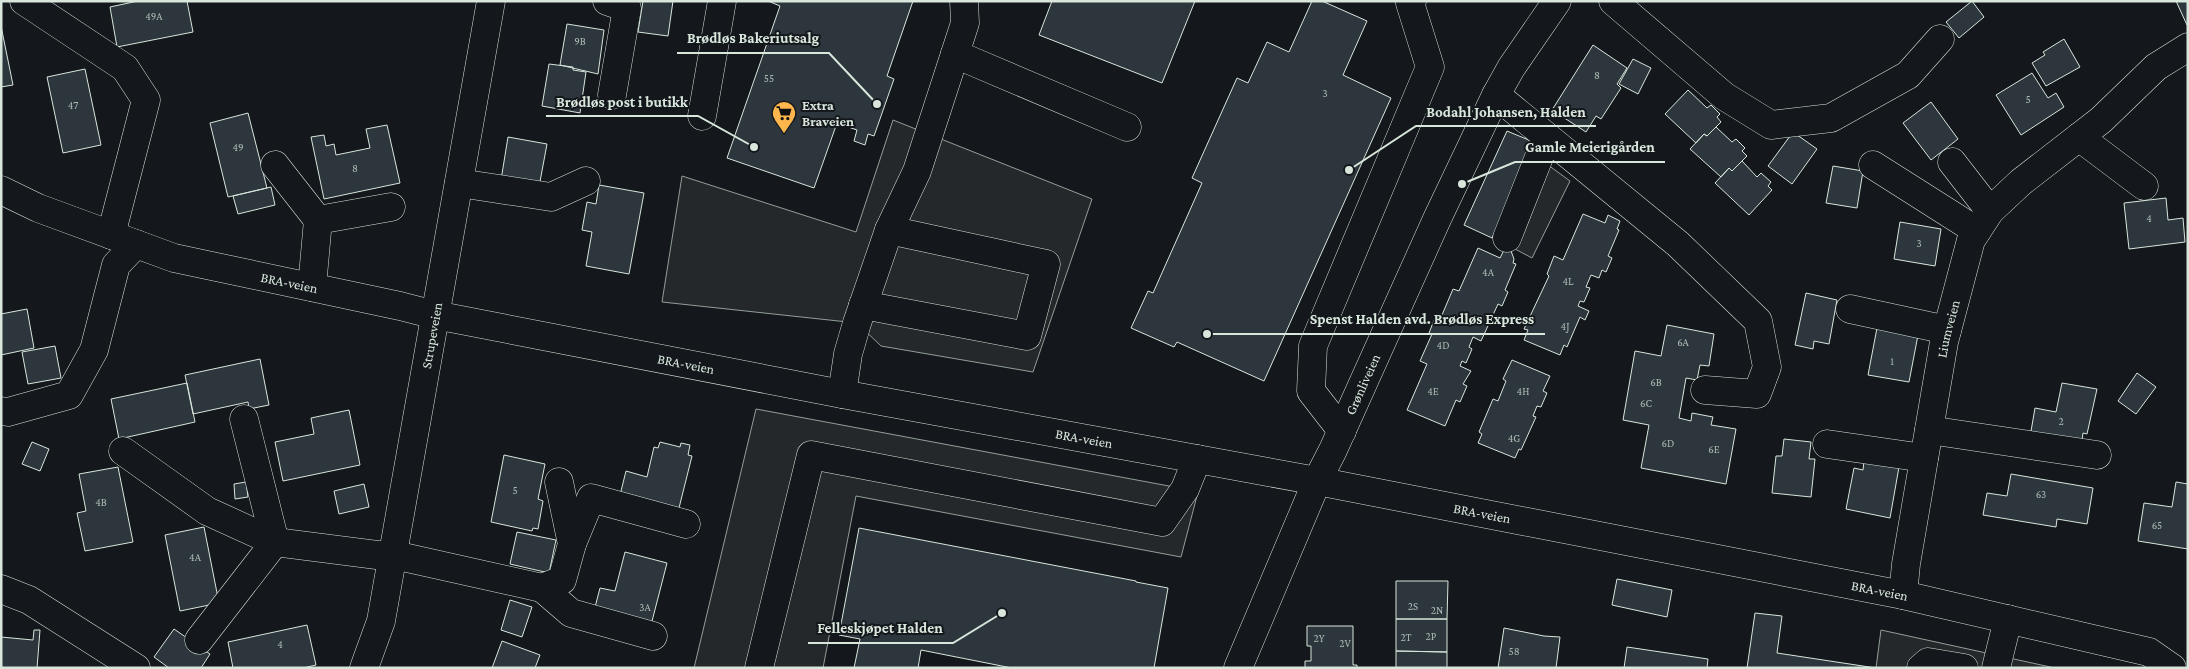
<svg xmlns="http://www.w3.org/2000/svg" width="2189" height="669" viewBox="0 0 2189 669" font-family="'Crimson Pro',serif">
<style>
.parking{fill:#24282b;stroke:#939e99}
.building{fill:#2c363c;stroke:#d8e6dc}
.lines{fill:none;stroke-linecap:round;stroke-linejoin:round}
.minor-casing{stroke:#d8e6dc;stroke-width:29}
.major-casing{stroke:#d8e6dc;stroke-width:29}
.minor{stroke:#14181c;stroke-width:28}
.major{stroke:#14181c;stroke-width:28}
.labels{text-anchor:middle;stroke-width:4;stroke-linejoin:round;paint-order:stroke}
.number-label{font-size:11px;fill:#adbab4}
.poi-label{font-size:14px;font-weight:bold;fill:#d8e6dc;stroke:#14181c;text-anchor:start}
.street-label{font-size:14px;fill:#d8e6dc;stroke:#14181c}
.leader{fill:none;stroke:#d8e6dc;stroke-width:2}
.callout-dot{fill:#d8e6dc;stroke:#14181c;stroke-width:2}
.callout-label{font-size:15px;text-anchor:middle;font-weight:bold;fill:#d8e6dc;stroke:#14181c;stroke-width:4;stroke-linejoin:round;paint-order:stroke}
</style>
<rect width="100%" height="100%" fill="#14181c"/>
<path class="parking" d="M 893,120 L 1092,199 L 1033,372 L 881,346 L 857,323 L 662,302 L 682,176 L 856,232 Z
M 1511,138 L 1570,181 L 1532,258 L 1470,225 Z
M 756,409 L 1185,489 L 1198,492 L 1181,557 L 856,496 L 823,668 L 694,668 Z
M 1881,630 L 2055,668 L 1876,668 Z"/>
<path class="building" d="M 138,1 L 187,1 L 193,32 L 117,47 L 110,7 Z
M 643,1 L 673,1 L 668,36 L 638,32 Z
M 768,1 L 913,1 L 887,76 L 894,79 L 874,136 L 868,134 L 865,145 L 854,141 L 857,130 L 837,123 L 814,188 L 727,158 L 780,6 Z
M 1052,1 L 1195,1 L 1162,83 L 1039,35 Z
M 1312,1 L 1322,1 L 1367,21 L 1343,75 L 1391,98 L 1264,381 L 1177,342 L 1174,347 L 1131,328 L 1148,291 L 1153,293 L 1202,183 L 1192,178 L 1237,78 L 1248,83 L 1267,42 L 1289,52 Z
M 1972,1 L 1984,17 L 1959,38 L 1946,22 Z
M 2176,1 L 2188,1 L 2188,24 L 2187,25 Z
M 567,24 L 604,30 L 598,74 L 560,65 Z
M 1,26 L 13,85 L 1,87 Z
M 2064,39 L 2080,67 L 2046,86 L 2032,63 L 2045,55 L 2043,52 Z
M 1593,45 L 1627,68 L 1617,84 L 1621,88 L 1601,119 L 1596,116 L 1586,132 L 1552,110 Z
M 1633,59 L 1651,68 L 1638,94 L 1619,84 Z
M 549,64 L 573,67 L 573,70 L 586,72 L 580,113 L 542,106 Z
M 85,69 L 101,145 L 63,153 L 47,77 Z
M 2032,73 L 2048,98 L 2056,93 L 2064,107 L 2021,135 L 1996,95 Z
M 1688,90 L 1707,108 L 1711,105 L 1720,114 L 1717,117 L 1721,122 L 1707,136 L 1704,134 L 1696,143 L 1665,114 Z
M 1931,102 L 1958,139 L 1931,160 L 1903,123 Z
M 248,113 L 267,188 L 228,197 L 210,123 Z
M 387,125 L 400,183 L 324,199 L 311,137 L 324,135 L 326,146 L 334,144 L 336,155 L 370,148 L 366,129 Z
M 1716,127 L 1732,142 L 1736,139 L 1745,148 L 1742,151 L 1747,156 L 1732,171 L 1729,168 L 1721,177 L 1690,149 L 1704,134 L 1707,136 Z
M 1507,131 L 1536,143 L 1492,238 L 1464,225 Z
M 1793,132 L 1817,149 L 1792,184 L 1768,166 Z
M 508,137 L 547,144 L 539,187 L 501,180 Z
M 1742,161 L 1757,177 L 1761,173 L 1771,182 L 1768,186 L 1772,190 L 1749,215 L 1715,183 L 1729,168 L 1732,171 Z
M 1833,166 L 1863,171 L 1857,208 L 1826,203 Z
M 599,185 L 644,193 L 629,274 L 586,266 L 592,232 L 582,230 L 587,202 L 596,204 Z
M 271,187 L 275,205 L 238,214 L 233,196 Z
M 2166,198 L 2168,220 L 2183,218 L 2185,242 L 2129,249 L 2124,203 Z
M 1583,214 L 1605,223 L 1608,215 L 1620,221 L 1617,229 L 1619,230 L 1608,256 L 1612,258 L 1606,272 L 1602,270 L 1599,278 L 1591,275 L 1586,287 L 1590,288 L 1584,302 L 1580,301 L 1578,306 L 1589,311 L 1585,320 L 1580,317 L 1567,347 L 1564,345 L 1560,355 L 1524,340 L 1528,330 L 1524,329 L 1549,276 L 1547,274 L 1554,256 L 1563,260 Z
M 1900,222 L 1941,229 L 1935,266 L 1894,259 Z
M 1478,248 L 1500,258 L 1505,248 L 1511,251 L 1514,259 L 1513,263 L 1516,264 L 1505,290 L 1508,292 L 1502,306 L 1498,304 L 1481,341 L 1473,337 L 1469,347 L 1472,349 L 1466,363 L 1462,361 L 1460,366 L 1471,371 L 1463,384 L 1467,386 L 1460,402 L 1456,400 L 1445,426 L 1407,410 L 1427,364 L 1420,361 L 1432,334 L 1429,333 L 1434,320 L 1439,322 L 1453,289 L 1459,291 Z
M 1806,293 L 1837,300 L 1829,344 L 1814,341 L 1813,349 L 1795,345 Z
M 27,309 L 34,348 L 1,355 L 1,314 Z
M 1667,325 L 1714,334 L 1709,366 L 1700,365 L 1697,380 L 1686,378 L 1679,418 L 1691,421 L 1692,413 L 1713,417 L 1711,425 L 1736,429 L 1726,484 L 1641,468 L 1649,425 L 1623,420 L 1635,351 L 1661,356 Z
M 1877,328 L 1918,335 L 1909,382 L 1868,375 Z
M 55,346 L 61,378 L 28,384 L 22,352 Z
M 260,359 L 269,405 L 249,409 L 248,402 L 193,414 L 185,375 Z
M 1512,360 L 1550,376 L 1543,391 L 1547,393 L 1541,407 L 1537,406 L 1533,416 L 1536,417 L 1521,450 L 1519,449 L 1515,458 L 1478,443 L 1482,434 L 1479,432 L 1493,399 L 1498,401 L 1506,381 L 1503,379 Z
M 2137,373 L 2156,387 L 2136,414 L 2118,401 Z
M 187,383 L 195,422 L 119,439 L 111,399 Z
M 2062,383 L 2097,389 L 2087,434 L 2083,433 L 2081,447 L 2030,437 L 2035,408 L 2056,412 Z
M 349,410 L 360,465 L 283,481 L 275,442 L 314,434 L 311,418 Z
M 1784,439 L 1811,442 L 1809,459 L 1815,459 L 1811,497 L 1772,493 L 1776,456 L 1782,456 Z
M 32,442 L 49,449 L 40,471 L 22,464 Z
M 660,442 L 680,447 L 681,443 L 690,445 L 688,455 L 692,456 L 677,516 L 619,499 L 626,471 L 647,477 L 654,447 L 658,448 Z
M 504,455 L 545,464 L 538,499 L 543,501 L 538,529 L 533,528 L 532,531 L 491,522 Z
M 1864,461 L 1899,467 L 1890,518 L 1846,509 L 1854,468 L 1863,470 Z
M 118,467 L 133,542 L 85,551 L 77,513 L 86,511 L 79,474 Z
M 2011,474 L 2093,488 L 2087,524 L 2057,519 L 2056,527 L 1983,515 L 1987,493 L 2007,496 Z
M 246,482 L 248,497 L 235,499 L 234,484 Z
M 2176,482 L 2188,484 L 2188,549 L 2138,541 L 2144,503 L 2172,507 Z
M 364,484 L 369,507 L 339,514 L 334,491 Z
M 204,527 L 219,603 L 180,611 L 165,535 Z
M 859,528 L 1136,581 L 1136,582 L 1168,588 L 1154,668 L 1012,668 L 921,650 L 918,668 L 854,668 L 860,639 L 839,635 Z
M 517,532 L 556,540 L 549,573 L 510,564 Z
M 625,552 L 667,563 L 650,629 L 593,615 L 600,588 L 615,591 Z
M 1617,579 L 1672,590 L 1667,617 L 1612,605 Z
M 1396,581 L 1448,581 L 1447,619 L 1396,619 Z
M 510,600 L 532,607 L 522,637 L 501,630 Z
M 1755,613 L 1782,616 L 1777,653 L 1876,668 L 1747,668 Z
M 1396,619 L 1447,619 L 1447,652 L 1396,651 Z
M 307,625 L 316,665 L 303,668 L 233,668 L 228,642 Z
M 1307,626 L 1353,626 L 1353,665 L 1357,665 L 1357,668 L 1305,668 L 1305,661 L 1311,661 L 1311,646 L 1307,646 Z
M 1504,628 L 1544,636 L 1560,637 L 1556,668 L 1498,668 Z
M 174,629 L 210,654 L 201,668 L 169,668 L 154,657 Z
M 34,630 L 40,630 L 37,668 L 1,668 L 1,637 L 33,640 Z
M 502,641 L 540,655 L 535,668 L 492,668 Z
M 1627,647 L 1708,659 L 1707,668 L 1624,668 Z
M 1396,651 L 1447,652 L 1447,668 L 1396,668 Z"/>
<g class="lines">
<g class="minor-casing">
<g id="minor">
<path d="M 24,1 L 125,68 L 146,100 L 111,235"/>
<path d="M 607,1 L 627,8 L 612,95"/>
<path d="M 1613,1 L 1724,96 L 1771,125 L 1831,118 L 1908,75 L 1940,39"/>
<path d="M 955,54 L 1127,127"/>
<path d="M 1496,95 L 1678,244 L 1758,321 L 1767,367 L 1757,394 L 1705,390"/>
<path d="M 702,116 L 722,1"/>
<path d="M 2079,137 L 2144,186"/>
<path d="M 1952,162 L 1990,211"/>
<path d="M 275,165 L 318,220"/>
<path d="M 1873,165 L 1977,231"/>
<path d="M 459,183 L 551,197 L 586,181"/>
<path d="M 1507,238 L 1547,137"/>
<path d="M 312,287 L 318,220 L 391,207"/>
<path d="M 863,305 L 1027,336 L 1046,264 L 889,230"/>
<path d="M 1850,309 L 1947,330"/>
<path d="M 842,394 L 848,354 L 857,323 L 889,230 L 917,171 L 965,23 L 964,1"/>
<path d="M 1,411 L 8,412 L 69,395 L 94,350 L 116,265 L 136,244"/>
<path d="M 1929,430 L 2097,455"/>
<path d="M 1342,431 L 1311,391 L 1313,346 L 1430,67 L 1410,3 L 1412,1"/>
<path d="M 1827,444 L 1924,458"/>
<path d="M 123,451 L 207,511 L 275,542 L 377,555 L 394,555 L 542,588 L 562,580 L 572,544 L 559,482"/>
<path d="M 572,544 L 591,498 L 686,524"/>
<path d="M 542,588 L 571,613 L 653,636"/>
<path d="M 1,589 L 29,600 L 136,668"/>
<path id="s1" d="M 1903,595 L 1906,564 L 1944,342 L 1971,240 L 1990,211 L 2021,182 L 2101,120 L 2156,67 L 2188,47"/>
<path d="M 199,640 L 275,542 L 244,419"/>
<path id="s2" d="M 364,668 L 381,621 L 491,1"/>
<path d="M 759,668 L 811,455 L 1162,522 L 1185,489 L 1197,459"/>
<path id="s3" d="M 1238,668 L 1317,481 L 1333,450 L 1437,219 L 1496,95 L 1511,68 L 1557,1"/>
<path d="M 1921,668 L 1928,662 L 1964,668"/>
<path d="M 1996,668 L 2008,619"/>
</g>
</g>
<g class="major-casing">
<g id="major">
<path id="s4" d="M 1,190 L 38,208 L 174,258 L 400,306 L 435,315 L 842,394 L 1317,481 L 1903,595 L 2149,652 L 2172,668"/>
</g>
</g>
<use href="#minor" class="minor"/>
<use href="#major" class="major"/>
</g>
<defs>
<g id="supermarket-pin" transform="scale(1.25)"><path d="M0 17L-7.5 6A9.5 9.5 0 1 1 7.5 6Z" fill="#ffb74d" stroke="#14181c"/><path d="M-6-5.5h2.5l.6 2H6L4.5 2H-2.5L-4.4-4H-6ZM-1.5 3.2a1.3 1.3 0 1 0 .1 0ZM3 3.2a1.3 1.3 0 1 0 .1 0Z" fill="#111"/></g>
</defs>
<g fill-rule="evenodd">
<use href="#supermarket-pin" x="784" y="113"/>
</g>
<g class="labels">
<g class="number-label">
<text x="154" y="20">49A</text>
<text x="580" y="45">9B</text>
<text x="1597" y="79">8</text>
<text x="769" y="82">55</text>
<text x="1325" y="97">3</text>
<text x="2028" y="103">5</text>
<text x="73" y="109">47</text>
<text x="238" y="151">49</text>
<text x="355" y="172">8</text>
<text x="2149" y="222">4</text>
<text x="1919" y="247">3</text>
<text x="1488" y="276">4A</text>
<text x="1568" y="285">4L</text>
<text x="1565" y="330">4J</text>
<text x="1683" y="346">6A</text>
<text x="1443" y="349">4D</text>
<text x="1892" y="365">1</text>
<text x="1656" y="386">6B</text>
<text x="1433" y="395">4E</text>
<text x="1523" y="395">4H</text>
<text x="1646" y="407">6C</text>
<text x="2061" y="425">2</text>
<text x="1514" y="442">4G</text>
<text x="1668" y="447">6D</text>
<text x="1714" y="453">6E</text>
<text x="515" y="494">5</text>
<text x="2041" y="498">63</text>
<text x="101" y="506">4B</text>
<text x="2157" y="529">65</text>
<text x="195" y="561">4A</text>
<text x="1413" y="610">2S</text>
<text x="645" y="611">3A</text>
<text x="1437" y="614">2N</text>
<text x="1431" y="640">2P</text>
<text x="1406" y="641">2T</text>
<text x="1319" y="642">2Y</text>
<text x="1345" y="647">2V</text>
<text x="280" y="648">4</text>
<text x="1514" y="655">58</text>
</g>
<g class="poi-label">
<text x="802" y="110">Extra<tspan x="802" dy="16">Braveien</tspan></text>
</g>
<g class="street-label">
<text dy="5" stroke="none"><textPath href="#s4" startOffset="304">BRA-veien</textPath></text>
<text dy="5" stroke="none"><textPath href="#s1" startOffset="270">Liumveien</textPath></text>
<text dy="5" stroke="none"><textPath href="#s2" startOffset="340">Strupeveien</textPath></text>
<text dy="5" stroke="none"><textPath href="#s4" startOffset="709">BRA-veien</textPath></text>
<text dy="5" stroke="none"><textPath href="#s3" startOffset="310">Grønliveien</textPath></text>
<text dy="5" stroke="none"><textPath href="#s4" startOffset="1114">BRA-veien</textPath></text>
<text dy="5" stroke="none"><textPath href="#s4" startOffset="1519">BRA-veien</textPath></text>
<text dy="5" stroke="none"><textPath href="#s4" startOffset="1924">BRA-veien</textPath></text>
</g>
</g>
<path class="leader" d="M877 104L829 53H677M754 147L698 116H546M1349 170L1416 126H1596M1462 184L1515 162H1665M1207 334L1300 334H1545M1002 613L953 643H808"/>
<g class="callout-dot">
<circle cx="877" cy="104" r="5"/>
<circle cx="754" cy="147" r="5"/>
<circle cx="1349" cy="170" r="5"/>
<circle cx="1462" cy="184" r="5"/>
<circle cx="1207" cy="334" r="5"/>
<circle cx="1002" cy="613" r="5"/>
</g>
<g class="callout-label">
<text x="753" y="43">Brødløs Bakeriutsalg</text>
<text x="622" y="107">Brødløs post i butikk</text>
<text x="1506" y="117">Bodahl Johansen, Halden</text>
<text x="1590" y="152">Gamle Meierigården</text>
<text x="1422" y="324">Spenst Halden avd. Brødløs Express</text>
<text x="880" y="633">Felleskjøpet Halden</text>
</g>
<rect width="2189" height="669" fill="none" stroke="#d8e6dc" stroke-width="5"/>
</svg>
